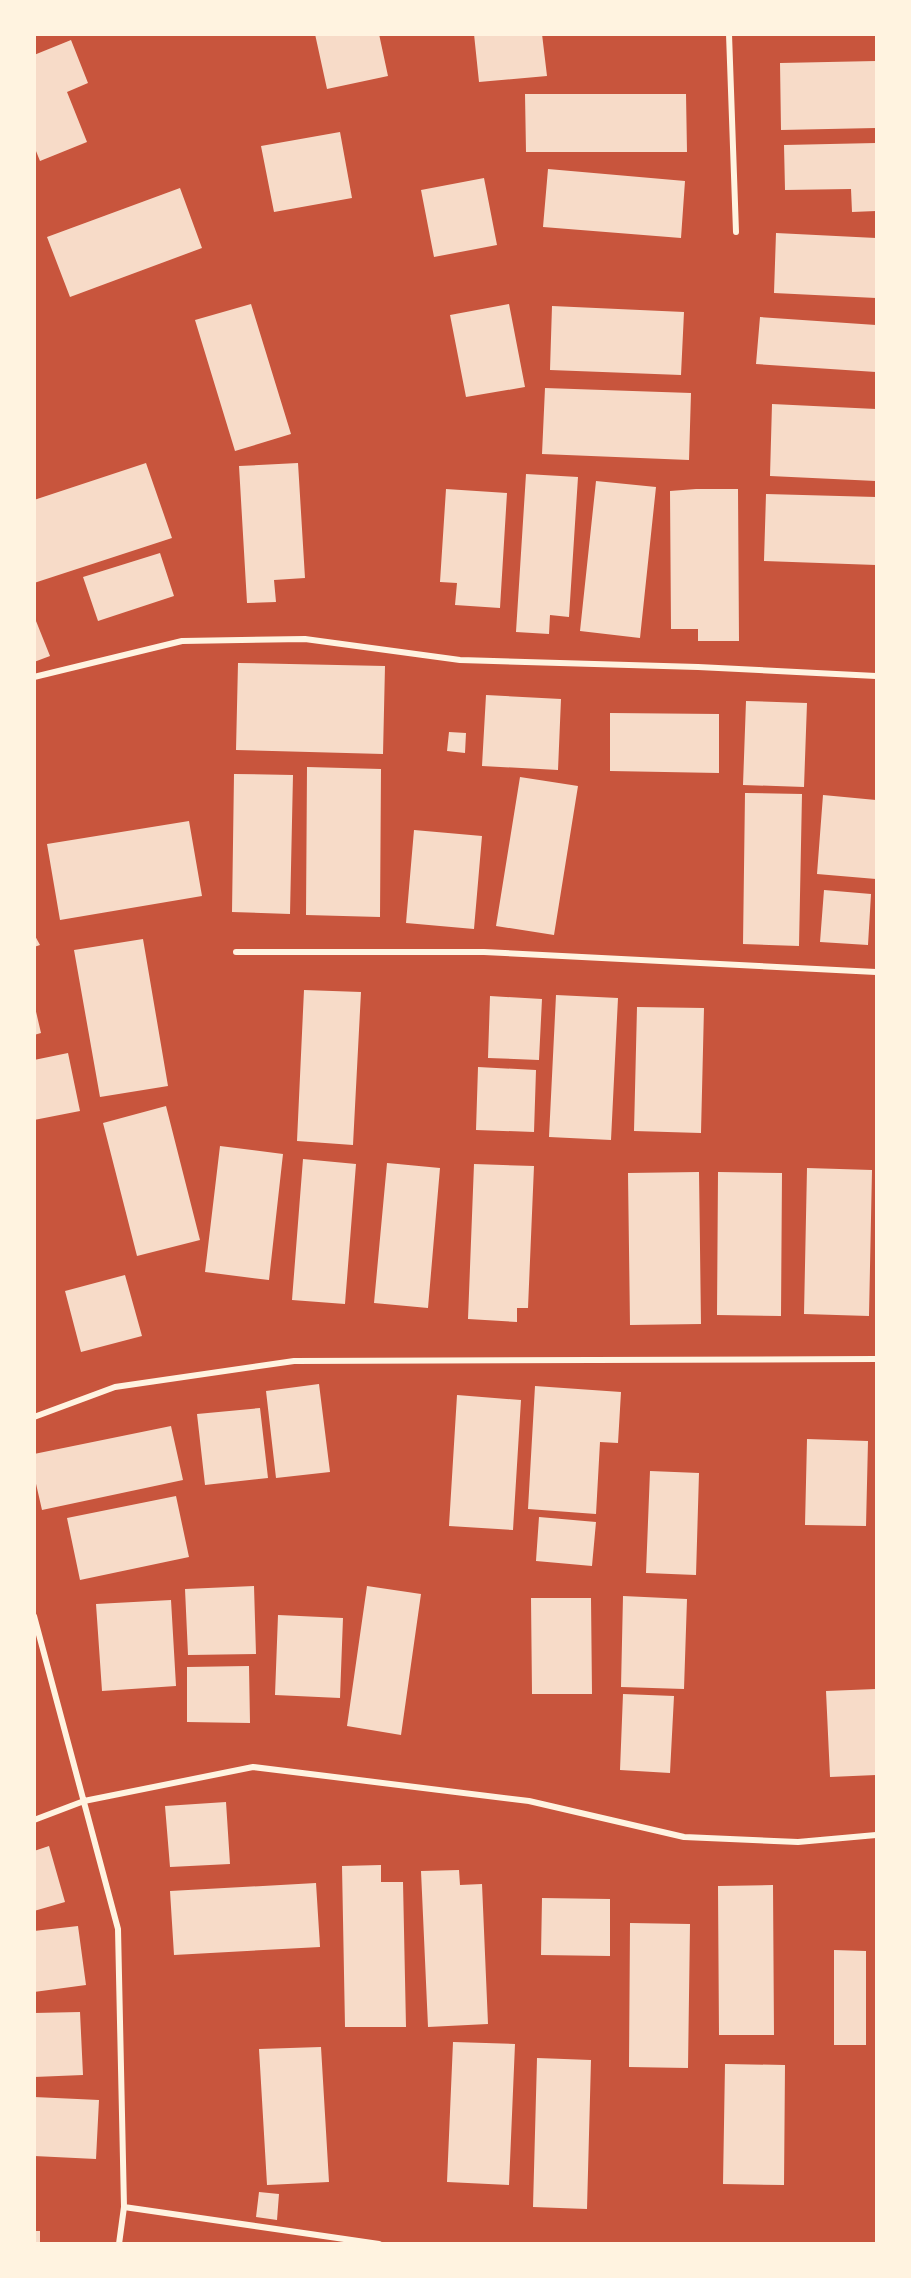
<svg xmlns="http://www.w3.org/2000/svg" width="911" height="2278" viewBox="0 0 911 2278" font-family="Jost,sans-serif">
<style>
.building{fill:#f7dbc8}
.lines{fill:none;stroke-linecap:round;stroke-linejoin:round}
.minor{stroke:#fff3e0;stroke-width:6}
</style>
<rect width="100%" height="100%" fill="#c8553d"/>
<path class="building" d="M 315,34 L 379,34 L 388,76 L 327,89 Z
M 474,34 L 542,34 L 547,76 L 479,82 Z
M 71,40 L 88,83 L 67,92 L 87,142 L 40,161 L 34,146 L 34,55 Z
M 876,61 L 876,128 L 781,130 L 780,63 Z
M 525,94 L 686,94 L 687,152 L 526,152 Z
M 340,132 L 352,198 L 274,212 L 261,146 Z
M 876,143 L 876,211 L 852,212 L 851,189 L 785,190 L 784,145 Z
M 548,169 L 685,181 L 681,238 L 543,227 Z
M 484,178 L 497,245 L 434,257 L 421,190 Z
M 180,188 L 202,248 L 70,297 L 47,237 Z
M 776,233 L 876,238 L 876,298 L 774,293 Z
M 251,304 L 291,434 L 235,451 L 195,320 Z
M 509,304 L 525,387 L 466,397 L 450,315 Z
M 552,306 L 684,312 L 681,375 L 550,370 Z
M 760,317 L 876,325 L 876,372 L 756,364 Z
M 545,388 L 691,393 L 689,460 L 542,454 Z
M 772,404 L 876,409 L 876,481 L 770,476 Z
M 146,463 L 172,538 L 34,583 L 34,500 Z
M 298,463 L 305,578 L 274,580 L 276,602 L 247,603 L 239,466 Z
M 526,474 L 578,477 L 569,617 L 550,615 L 549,634 L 516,632 Z
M 596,481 L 656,487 L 640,638 L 580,631 Z
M 446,489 L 507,493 L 500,608 L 455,605 L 457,583 L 440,582 Z
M 696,489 L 738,489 L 739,641 L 698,641 L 698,629 L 671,629 L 670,491 Z
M 766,494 L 876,497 L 876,565 L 764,561 Z
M 160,553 L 174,596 L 98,621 L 83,577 Z
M 34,616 L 50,656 L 34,662 Z
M 238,663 L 385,666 L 383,754 L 236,750 Z
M 486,695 L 561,699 L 558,770 L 482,766 Z
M 746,701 L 807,703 L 804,787 L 743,785 Z
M 610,713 L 719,714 L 719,773 L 610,771 Z
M 449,732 L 466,733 L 465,753 L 447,751 Z
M 307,767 L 381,769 L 380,917 L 306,915 Z
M 234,774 L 293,775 L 290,914 L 232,912 Z
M 520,777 L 578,786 L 554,935 L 496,926 Z
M 745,793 L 802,794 L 799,946 L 743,944 Z
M 823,795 L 876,800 L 876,879 L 817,874 Z
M 189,821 L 202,896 L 60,920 L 47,844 Z
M 414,830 L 482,836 L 474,929 L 406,923 Z
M 824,890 L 871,894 L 868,945 L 820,942 Z
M 34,934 L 40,945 L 34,947 Z
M 143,939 L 168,1086 L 100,1097 L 74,950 Z
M 304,990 L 361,992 L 353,1145 L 297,1141 Z
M 556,995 L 618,998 L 611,1140 L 549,1137 Z
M 490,996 L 542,999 L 539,1060 L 488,1058 Z
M 34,1003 L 41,1033 L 34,1035 Z
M 637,1007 L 704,1008 L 701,1133 L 634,1131 Z
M 68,1053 L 80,1111 L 34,1120 L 34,1060 Z
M 478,1067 L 536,1070 L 534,1132 L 476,1130 Z
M 166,1106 L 200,1240 L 137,1256 L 103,1123 Z
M 220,1146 L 283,1154 L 269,1280 L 205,1272 Z
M 303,1159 L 356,1164 L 345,1304 L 292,1300 Z
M 387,1163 L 440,1168 L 428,1308 L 374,1303 Z
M 474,1164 L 534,1166 L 528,1308 L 517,1308 L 517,1322 L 468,1319 Z
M 807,1168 L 872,1170 L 869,1316 L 804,1314 Z
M 699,1172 L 701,1324 L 630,1325 L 628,1173 Z
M 718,1172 L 782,1173 L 781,1316 L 717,1315 Z
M 125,1275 L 142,1336 L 81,1352 L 65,1291 Z
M 319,1384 L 330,1472 L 276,1478 L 266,1391 Z
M 535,1386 L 621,1392 L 618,1443 L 600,1442 L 596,1514 L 528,1509 Z
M 457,1395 L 521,1400 L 513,1530 L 449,1526 Z
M 260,1408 L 268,1478 L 205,1485 L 197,1414 Z
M 171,1426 L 183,1480 L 42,1510 L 34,1475 L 34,1454 Z
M 807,1439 L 868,1441 L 866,1526 L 805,1525 Z
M 650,1471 L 699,1473 L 696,1575 L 646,1573 Z
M 176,1496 L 189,1557 L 80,1580 L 67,1518 Z
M 539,1517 L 596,1522 L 592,1566 L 536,1561 Z
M 254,1586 L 256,1654 L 188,1655 L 185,1589 Z
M 367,1586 L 421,1594 L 401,1735 L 347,1726 Z
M 623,1596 L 687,1599 L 684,1689 L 621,1687 Z
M 531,1598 L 591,1598 L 592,1694 L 532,1694 Z
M 171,1600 L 176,1686 L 102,1691 L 96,1604 Z
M 278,1615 L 343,1618 L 340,1698 L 275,1695 Z
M 249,1666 L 250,1723 L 187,1722 L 187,1667 Z
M 876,1689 L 876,1775 L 830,1777 L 826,1691 Z
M 623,1694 L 674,1696 L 670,1773 L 620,1770 Z
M 226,1802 L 230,1864 L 170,1867 L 165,1806 Z
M 49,1846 L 65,1902 L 34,1911 L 34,1851 Z
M 381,1865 L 381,1882 L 403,1882 L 406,2027 L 345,2027 L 342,1866 Z
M 459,1870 L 460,1885 L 482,1884 L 488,2024 L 428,2027 L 421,1871 Z
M 316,1883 L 320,1947 L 174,1955 L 170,1891 Z
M 773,1885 L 774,2035 L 719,2035 L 718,1886 Z
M 542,1898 L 610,1899 L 610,1956 L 541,1955 Z
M 630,1923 L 690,1924 L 688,2068 L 629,2067 Z
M 78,1926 L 86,1985 L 34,1992 L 34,1931 Z
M 834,1950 L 866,1951 L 866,2045 L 834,2045 Z
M 80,2012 L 83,2075 L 34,2077 L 34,2013 Z
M 453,2042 L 515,2044 L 509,2185 L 447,2182 Z
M 321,2047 L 329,2182 L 267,2185 L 259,2049 Z
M 537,2058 L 591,2060 L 587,2209 L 533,2207 Z
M 725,2064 L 785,2065 L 784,2185 L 723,2184 Z
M 34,2097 L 99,2100 L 96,2159 L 34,2156 Z
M 259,2192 L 279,2194 L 277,2220 L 256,2217 Z
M 34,2231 L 40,2231 L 40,2244 L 34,2244 Z"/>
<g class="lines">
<path class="minor" d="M 729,34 L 736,232
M 34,677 L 182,641 L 305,639 L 460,660 L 698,667 L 876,676
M 236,952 L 484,952 L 876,972
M 34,1417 L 115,1387 L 294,1361 L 876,1359
M 34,1616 L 118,1929 L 124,2207 L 119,2244
M 34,1820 L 84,1801 L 253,1767 L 529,1801 L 684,1837 L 798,1842 L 876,1835
M 124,2207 L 379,2244"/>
</g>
<rect width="911" height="2278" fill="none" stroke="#fff3e0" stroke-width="72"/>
</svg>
